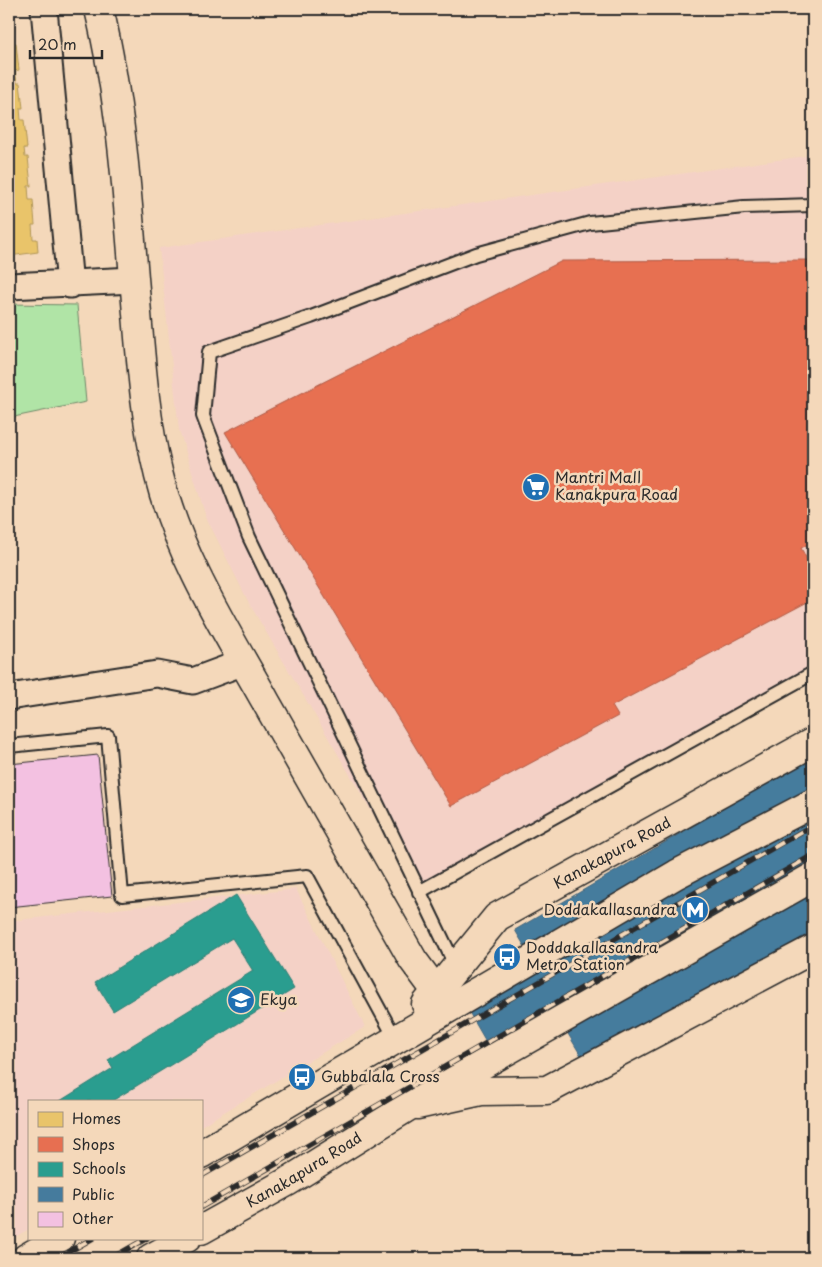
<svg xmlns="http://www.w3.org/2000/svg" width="822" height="1267" viewBox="0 0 822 1267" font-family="'Playpen Sans',sans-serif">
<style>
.built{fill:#f4d1c6}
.green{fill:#b0e4a6;stroke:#6e8868}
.homes{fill:#e9c46a;stroke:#b09657}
.shops{fill:#e76f51;stroke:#af5b46}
.schools{fill:#2a9d8f;stroke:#2a7b71}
.public{fill:#457b9d;stroke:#3d637b}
.building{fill:#f3c1e1;stroke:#2b2b2b}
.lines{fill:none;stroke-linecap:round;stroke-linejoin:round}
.service-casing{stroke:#2b2b2b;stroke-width:16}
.minor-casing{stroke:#2b2b2b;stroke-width:29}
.tertiary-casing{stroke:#2b2b2b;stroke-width:31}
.trunk-casing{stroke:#2b2b2b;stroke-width:31}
.service{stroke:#f4d8ba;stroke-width:12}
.minor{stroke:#f4d8ba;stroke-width:25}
.tertiary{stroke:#f4d8ba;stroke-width:28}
.trunk{stroke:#f4d8ba;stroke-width:28}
.rail-casing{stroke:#2b2b2b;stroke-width:5.5}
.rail{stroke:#f4d8ba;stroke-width:4;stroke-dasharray:11;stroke-linecap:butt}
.labels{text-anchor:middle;stroke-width:5;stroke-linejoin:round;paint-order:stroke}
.poi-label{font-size:15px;fill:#2b2b2b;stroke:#f4d8ba;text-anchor:start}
.street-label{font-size:15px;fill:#2b2b2b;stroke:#f4d8ba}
</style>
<rect width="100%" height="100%" fill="#f4d8ba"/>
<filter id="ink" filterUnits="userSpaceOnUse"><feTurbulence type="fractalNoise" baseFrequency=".02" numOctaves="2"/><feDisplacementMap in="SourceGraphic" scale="10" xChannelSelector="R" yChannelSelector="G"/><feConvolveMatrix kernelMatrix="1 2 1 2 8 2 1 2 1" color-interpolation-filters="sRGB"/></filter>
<g filter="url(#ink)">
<path class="built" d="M 813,155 L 813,673 L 419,892 L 249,603 L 206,517 L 179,430 L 159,248 Z
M 296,889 L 365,1027 L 201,1126 L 201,1101 L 29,1101 L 29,1229 L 15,1237 L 9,1234 L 9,921 Z"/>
<path class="green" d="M 9,304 L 77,305 L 86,402 L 9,418 Z"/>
<path class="homes" d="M 9,13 L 13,13 L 14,29 L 11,30 L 12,43 L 16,43 L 19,70 L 15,71 L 17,83 L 20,83 L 23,108 L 20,108 L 21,120 L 24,120 L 27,148 L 24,148 L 25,157 L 28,157 L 31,186 L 28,186 L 29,200 L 33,200 L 35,225 L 32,225 L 33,239 L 37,239 L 38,252 L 9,256 Z"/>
<path class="shops" d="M 813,260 L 813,542 L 801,548 L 813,571 L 813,599 L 612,706 L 618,716 L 451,806 L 225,432 L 562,261 Z"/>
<path class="schools" d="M 236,895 L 294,989 L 112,1101 L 60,1101 L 113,1068 L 108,1060 L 253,971 L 232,938 L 113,1011 L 95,982 Z"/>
<path class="public" d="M 813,756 L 813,931 L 586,1064 L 564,1027 L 499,1064 L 458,993 L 528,952 L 515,930 Z"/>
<path class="building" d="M 98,755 L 112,896 L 9,907 L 9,764 Z"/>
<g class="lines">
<g class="service-casing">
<path id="service" d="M 9,746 L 108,736 L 122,895 L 307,876 L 395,1038
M 419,892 L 813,673
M 456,967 L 249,537 L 203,416 L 209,352 L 311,317 L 476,254 L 590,223 L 744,207 L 813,205"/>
</g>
<g class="minor-casing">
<path id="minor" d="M 44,9 L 70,285
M 9,286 L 134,280
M 9,697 L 157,674 L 193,681 L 244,662"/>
</g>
<g class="tertiary-casing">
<g id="tertiary">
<path d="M 99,9 C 120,96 127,189 134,278 C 140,345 143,411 159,476 C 179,557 225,629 266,702 C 315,788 364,874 413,960 L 436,991"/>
<path id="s1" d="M 426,1004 L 497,917 L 813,742"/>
<path d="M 417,1105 L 481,1091 L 547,1090 L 813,949"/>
</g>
</g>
<g class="trunk-casing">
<g id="trunk">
<path d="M 201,1154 L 677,874 L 813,803"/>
<path id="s2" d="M 201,1230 L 287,1182 L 406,1108 L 813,877"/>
<path d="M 26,1258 L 60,1238"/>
<path d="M 151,1258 L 187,1238"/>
</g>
</g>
<use href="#service" class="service"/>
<use href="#minor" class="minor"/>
<use href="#tertiary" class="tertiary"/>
<use href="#trunk" class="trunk"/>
<g class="rail-casing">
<path id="rail" d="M 201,1176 L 813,825
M 201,1207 L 813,855
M 58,1258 L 93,1238
M 112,1258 L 147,1238"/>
</g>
<use href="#rail" class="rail"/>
</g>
</g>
<defs>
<g id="supermarket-disc" transform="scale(1.4375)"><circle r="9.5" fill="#1f6fb2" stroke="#f4d8ba"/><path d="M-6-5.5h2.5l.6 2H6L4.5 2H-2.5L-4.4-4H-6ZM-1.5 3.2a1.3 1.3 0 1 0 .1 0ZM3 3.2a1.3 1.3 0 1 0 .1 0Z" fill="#fff"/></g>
<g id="metro-disc" transform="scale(1.4375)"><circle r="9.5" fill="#1f6fb2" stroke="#f4d8ba"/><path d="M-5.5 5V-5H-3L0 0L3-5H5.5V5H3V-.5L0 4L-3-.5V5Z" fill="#fff"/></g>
<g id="bus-disc" transform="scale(1.4375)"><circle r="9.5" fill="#1f6fb2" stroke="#f4d8ba"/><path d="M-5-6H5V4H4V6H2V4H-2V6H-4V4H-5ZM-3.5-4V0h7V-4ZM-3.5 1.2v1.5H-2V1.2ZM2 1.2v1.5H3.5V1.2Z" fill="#fff"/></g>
<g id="school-disc" transform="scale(1.4375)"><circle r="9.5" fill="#1f6fb2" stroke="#f4d8ba"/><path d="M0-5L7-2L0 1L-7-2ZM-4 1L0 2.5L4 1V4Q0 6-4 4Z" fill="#fff"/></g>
</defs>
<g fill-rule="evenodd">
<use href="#supermarket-disc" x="536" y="487"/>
<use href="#metro-disc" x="695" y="910"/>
<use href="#bus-disc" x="507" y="957"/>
<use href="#school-disc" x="241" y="1000"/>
<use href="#bus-disc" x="302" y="1077"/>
</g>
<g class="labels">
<g class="poi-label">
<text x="555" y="483">Mantri Mall<tspan x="555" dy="17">Kanakpura Road</tspan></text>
<text x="676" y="915" text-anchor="end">Doddakallasandra</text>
<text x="526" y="953">Doddakallasandra<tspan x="526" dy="17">Metro Station</tspan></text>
<text x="260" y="1005">Ekya</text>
<text x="321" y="1082">Gubbalala Cross</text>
</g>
<g class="street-label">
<text dy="5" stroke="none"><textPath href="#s1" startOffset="244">Kanakapura Road</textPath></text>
<text dy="5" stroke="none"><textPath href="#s2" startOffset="119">Kanakapura Road</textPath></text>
</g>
</g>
<rect width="822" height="1267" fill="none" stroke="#f4d8ba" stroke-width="30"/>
<rect x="15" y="15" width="792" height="1237" fill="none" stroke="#2b2b2b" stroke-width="2" filter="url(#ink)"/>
<rect x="28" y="1100" width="175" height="140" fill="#f4d8ba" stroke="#a49381"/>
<rect x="38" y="1112" width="25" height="15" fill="#e9c46a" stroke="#a49381"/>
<text x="72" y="1124" font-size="15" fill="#2b2b2b">Homes</text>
<rect x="38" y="1137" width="25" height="15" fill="#e76f51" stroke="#a49381"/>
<text x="72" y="1150" font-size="15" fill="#2b2b2b">Shops</text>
<rect x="38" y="1162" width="25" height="15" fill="#2a9d8f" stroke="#a49381"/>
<text x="72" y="1174" font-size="15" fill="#2b2b2b">Schools</text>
<rect x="38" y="1187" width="25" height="15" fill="#457b9d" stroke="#a49381"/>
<text x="72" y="1200" font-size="15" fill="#2b2b2b">Public</text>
<rect x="38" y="1212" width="25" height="15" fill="#f3c1e1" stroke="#a49381"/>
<text x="72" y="1224" font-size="15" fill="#2b2b2b">Other</text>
<path d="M30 50v8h72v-8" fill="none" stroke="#2b2b2b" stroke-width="2.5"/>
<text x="38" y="50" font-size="15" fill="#2b2b2b" stroke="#f4d8ba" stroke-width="4" paint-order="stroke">20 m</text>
</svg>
